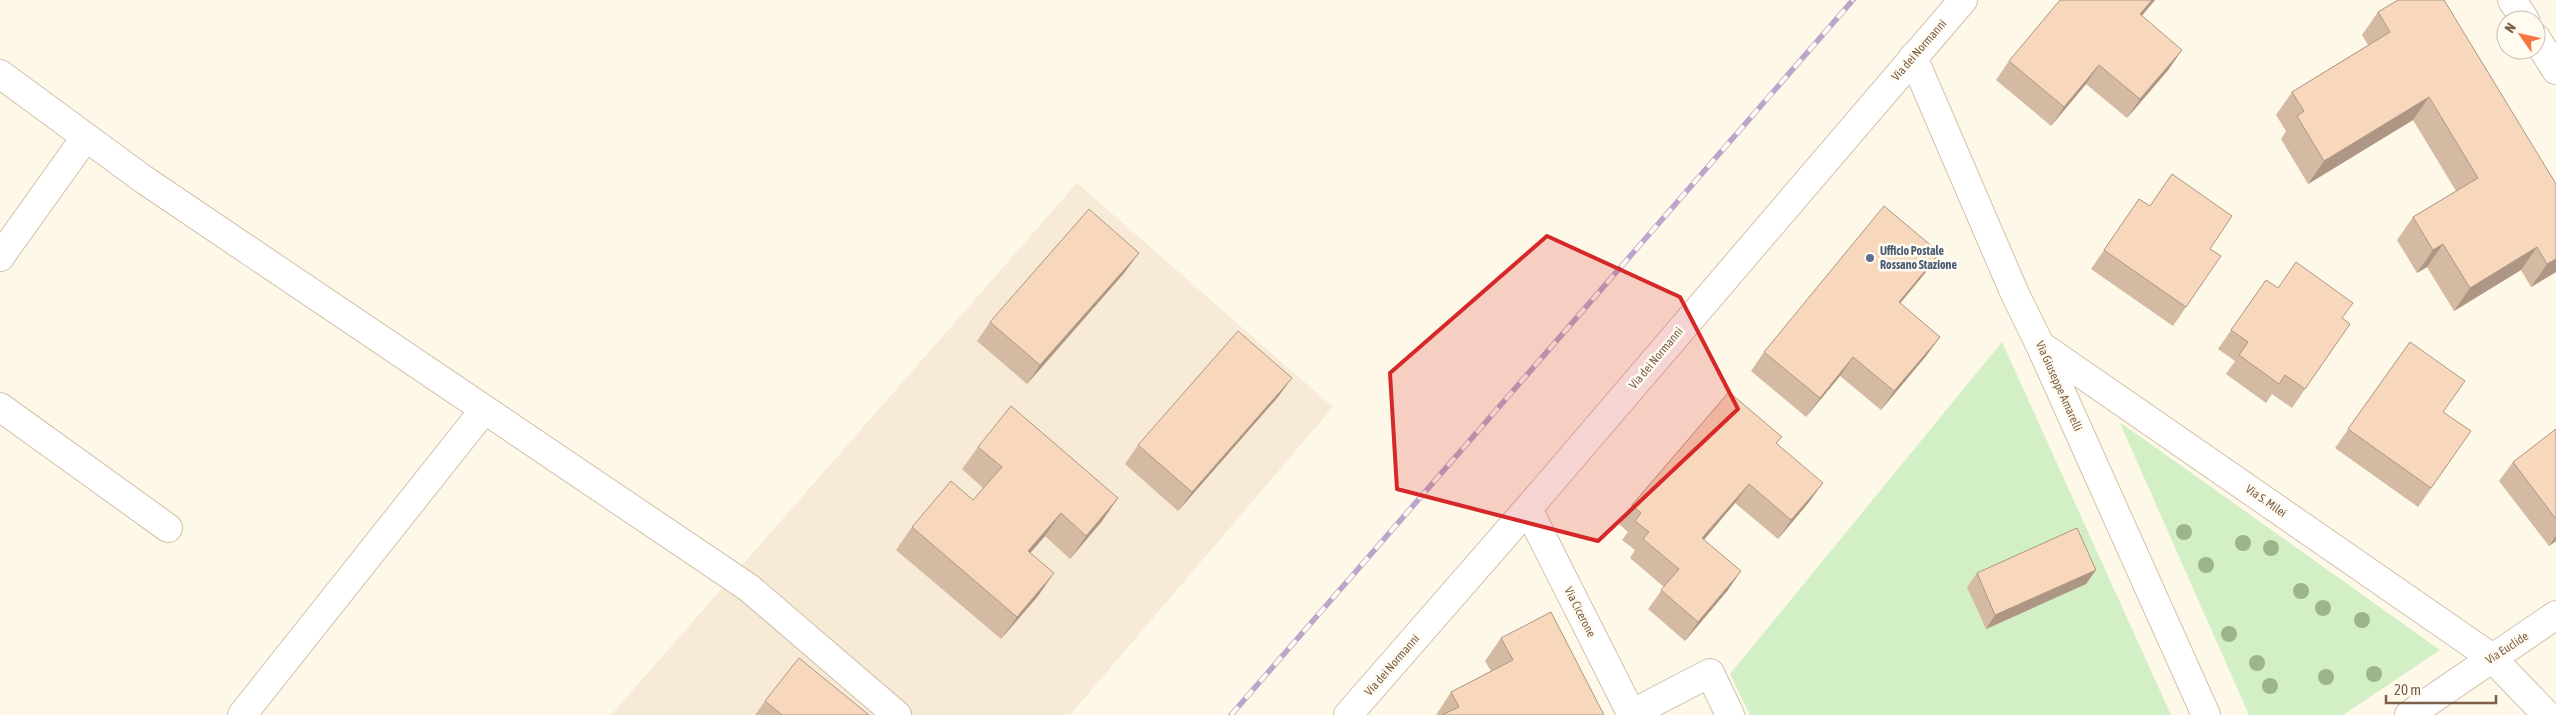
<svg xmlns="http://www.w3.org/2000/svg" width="2556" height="715" viewBox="0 0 2556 715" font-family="'Asap Condensed',sans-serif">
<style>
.residential{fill:#f7ead6}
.green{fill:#d3efc5}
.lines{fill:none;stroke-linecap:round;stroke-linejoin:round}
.minor-casing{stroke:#d3c0ac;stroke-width:30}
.tertiary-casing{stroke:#d3c0ac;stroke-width:30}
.minor{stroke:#fff;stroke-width:28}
.tertiary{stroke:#fff;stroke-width:28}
.rail-casing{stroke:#bca4cb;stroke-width:5.5}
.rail{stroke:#fffbf1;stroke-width:4;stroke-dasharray:11;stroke-linecap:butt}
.tree{fill:#9cb58a}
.wall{fill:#d4baa3}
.shaded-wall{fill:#ad9784}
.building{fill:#f7d8bd;stroke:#ad9784}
.marked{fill:#d62828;fill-opacity:0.2;stroke:#d62828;stroke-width:4;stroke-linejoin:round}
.service-dot{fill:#5c6f8a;stroke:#fffbf1;stroke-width:2}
.labels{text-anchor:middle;stroke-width:5;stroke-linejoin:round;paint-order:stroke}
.street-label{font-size:12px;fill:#7d5f48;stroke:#fffbf1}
.service-label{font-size:12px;font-weight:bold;fill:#4e5e75;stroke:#fffbf1;text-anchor:start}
</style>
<rect width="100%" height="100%" fill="#fef8e9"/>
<path class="residential" d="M 1077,183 L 1333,407 L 1070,715 L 611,715 Z"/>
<path class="green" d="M 2002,342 L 2171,715 L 1750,715 L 1730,674 Z
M 2120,423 L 2138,435 L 2440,650 L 2343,715 L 2249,715 Z"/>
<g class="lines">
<g class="minor-casing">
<path id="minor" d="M 2512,0 L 2525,20
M 2536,38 L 2556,70
M 1913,57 L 2015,294 L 2040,345 L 2206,715
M 0,74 L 143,179 L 749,588 L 897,715
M 0,257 L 85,138
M 2040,345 L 2491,657 L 2547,715
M 0,407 L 168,528
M 1528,509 L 1632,715
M 1631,714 L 1710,673 L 1730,715
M 242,715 L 484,410
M 2409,715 L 2556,615"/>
</g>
<g class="tertiary-casing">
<path id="tertiary" d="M 1348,715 L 1544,490 L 1963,0"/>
</g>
<use href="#minor" class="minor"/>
<use href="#tertiary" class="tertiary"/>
<g class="rail-casing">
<path id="rail" d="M 1231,715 L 1853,0"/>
</g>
<use href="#rail" class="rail"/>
</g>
<g class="tree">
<circle cx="2184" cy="532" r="8"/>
<circle cx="2243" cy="543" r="8"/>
<circle cx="2271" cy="548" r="8"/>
<circle cx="2206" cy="565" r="8"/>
<circle cx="2301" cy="591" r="8"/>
<circle cx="2323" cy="608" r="8"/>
<circle cx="2362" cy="620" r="8"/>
<circle cx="2229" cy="634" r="8"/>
<circle cx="2257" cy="663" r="8"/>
<circle cx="2374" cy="674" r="8"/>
<circle cx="2326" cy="677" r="8"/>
<circle cx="2270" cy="686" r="8"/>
</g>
<path class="wall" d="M 2155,0 L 2142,16 L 2169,69 L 2127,118 L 2086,84 L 2051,126 L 1996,80 L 2009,61 Z
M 2378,12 L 2556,184 L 2556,272 L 2531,287 L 2521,270 L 2454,311 L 2427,267 L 2417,273 L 2397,240 L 2413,217 L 2456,191 L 2413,120 L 2308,184 L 2281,139 L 2286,131 L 2276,115 L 2292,92 L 2368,45 L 2362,35 Z
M 2139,199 L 2221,256 L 2173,326 L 2091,269 Z
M 1125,272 L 1027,384 L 977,341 L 990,322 Z
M 1926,272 L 1900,304 L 1940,337 L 1926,356 L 1881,410 L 1840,376 L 1806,417 L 1751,371 L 1764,352 Z
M 2266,280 L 2278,288 L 2342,318 L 2350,324 L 2292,408 L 2272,394 L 2266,403 L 2226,374 L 2235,361 L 2218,349 Z
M 2410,342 L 2443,412 L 2471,431 L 2418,507 L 2335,448 Z
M 1278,397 L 1178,511 L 1125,464 L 1138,445 Z
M 2556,429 L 2556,541 L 2549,546 L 2499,481 L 2513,462 Z
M 1777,444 L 1809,502 L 1778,539 L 1735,503 L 1704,540 L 1728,590 L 1685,641 L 1648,609 L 1664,587 L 1630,558 L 1635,550 L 1622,540 L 1628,532 L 1619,524 L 1632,505 Z
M 978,447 L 1118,498 L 1102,521 L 1070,559 L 1045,536 L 1030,553 L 1038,596 L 1001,639 L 896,550 L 912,527 L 973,500 L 983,488 L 962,469 Z
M 2096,570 L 2086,584 L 1986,629 L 1967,587 L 1977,573 Z
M 1501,638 L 1604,715 L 1436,715 L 1451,692 L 1491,671 L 1485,661 Z
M 765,701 L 869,715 L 755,715 Z"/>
<path class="shaded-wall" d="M 2152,0 L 2155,0 L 2127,33 L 2140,14 Z
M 2182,50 L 2169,69 L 2127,118 L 2140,99 Z
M 2099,65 L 2086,84 L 2051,126 L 2064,107 Z
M 2429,97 L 2413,120 L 2308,184 L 2324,161 Z
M 2443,244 L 2427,267 L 2417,273 L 2433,250 Z
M 2537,247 L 2521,270 L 2454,311 L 2470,288 Z
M 1139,253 L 1125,272 L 1027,384 L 1040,365 Z
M 1940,253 L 1926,272 L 1885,321 L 1899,302 Z
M 2556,259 L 2556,272 L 2531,287 L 2547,264 Z
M 1940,337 L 1926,356 L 1881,410 L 1894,391 Z
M 1853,357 L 1840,376 L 1806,417 L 1820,398 Z
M 1292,378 L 1278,397 L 1178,511 L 1192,492 Z
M 1823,483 L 1809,502 L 1778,539 L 1791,520 Z
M 1749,484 L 1735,503 L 1689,557 L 1702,538 Z
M 1118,498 L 1102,521 L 1070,559 L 1086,536 Z
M 1061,513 L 1045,536 L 1012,574 L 1028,551 Z
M 2556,536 L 2556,541 L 2549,546 Z
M 2096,570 L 2086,584 L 1986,629 L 1995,615 Z
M 1741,571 L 1728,590 L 1685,641 L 1698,622 Z
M 1054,573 L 1038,596 L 1001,639 L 1017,617 Z"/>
<path class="building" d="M 2060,0 L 2152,0 L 2140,14 L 2182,50 L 2140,99 L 2099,65 L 2064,107 L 2009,61 Z
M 2398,0 L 2444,0 L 2556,184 L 2556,259 L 2547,264 L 2537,247 L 2470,288 L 2443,244 L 2433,250 L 2413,217 L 2478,178 L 2429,97 L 2324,161 L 2297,116 L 2304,111 L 2292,92 L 2390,32 L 2378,12 Z
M 2172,174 L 2232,216 L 2210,249 L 2221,256 L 2186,307 L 2104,250 L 2139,199 L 2150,206 Z
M 1884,206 L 1940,253 L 1899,302 L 1940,337 L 1894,391 L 1853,357 L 1820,398 L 1764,352 Z
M 1089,209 L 1139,253 L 1040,365 L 990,322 Z
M 2296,262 L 2353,303 L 2342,318 L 2350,324 L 2305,389 L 2285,375 L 2279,384 L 2239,355 L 2248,342 L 2231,330 L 2266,280 L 2278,288 Z
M 1238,331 L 1292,378 L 1192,492 L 1138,445 Z
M 2410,342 L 2465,381 L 2443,412 L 2471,431 L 2431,488 L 2348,429 Z
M 1729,392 L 1782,437 L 1776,443 L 1823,483 L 1791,520 L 1749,484 L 1702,538 L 1741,571 L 1698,622 L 1661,590 L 1679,569 L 1643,539 L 1649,532 L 1635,521 L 1641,513 L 1632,505 Z
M 1011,406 L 1118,498 L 1086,536 L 1061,513 L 1028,551 L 1054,573 L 1017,617 L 912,527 L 951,481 L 973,500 L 1002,467 L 978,447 Z
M 2556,429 L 2556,519 L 2513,462 Z
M 2077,528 L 2096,570 L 1995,615 L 1977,573 Z
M 1551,612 L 1604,715 L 1442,715 L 1459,707 L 1451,692 L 1513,660 L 1501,638 Z
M 799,658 L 869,715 L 782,715 L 765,701 Z"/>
<path class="marked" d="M 1547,236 L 1680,297 L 1738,409 L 1598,541 L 1397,489 L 1390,373 Z"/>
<circle class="service-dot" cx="1870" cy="258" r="5"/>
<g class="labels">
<g class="street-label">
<text transform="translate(1919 50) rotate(-49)" y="4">Via dei Normanni</text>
<text transform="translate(1656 358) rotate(-50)" y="4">Via dei Normanni</text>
<text transform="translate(2059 386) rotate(66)" y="4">Via Giuseppe Amarelli</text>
<text transform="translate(2266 501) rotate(35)" y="4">Via S. Milei</text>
<text transform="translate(1580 612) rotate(63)" y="4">Via Cicerone</text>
<text transform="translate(2507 648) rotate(-33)" y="4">Via Euclide</text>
<text transform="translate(1392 665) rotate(-49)" y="4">Via dei Normanni</text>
</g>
<g class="service-label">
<text x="1880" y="255">Ufficio Postale<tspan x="1880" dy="14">Rossano Stazione</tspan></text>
</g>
</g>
<g transform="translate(2521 35) rotate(304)"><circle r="24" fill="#fffbf1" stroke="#cbbdad"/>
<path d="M0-4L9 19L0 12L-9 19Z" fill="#f47642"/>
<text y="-8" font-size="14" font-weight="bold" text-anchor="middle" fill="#7d5f48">N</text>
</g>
<path d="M2386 695v8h110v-8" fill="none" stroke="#7d5f48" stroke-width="2.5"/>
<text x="2394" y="695" font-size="15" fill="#7d5f48" stroke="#fffbf1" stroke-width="4" paint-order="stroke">20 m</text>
</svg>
